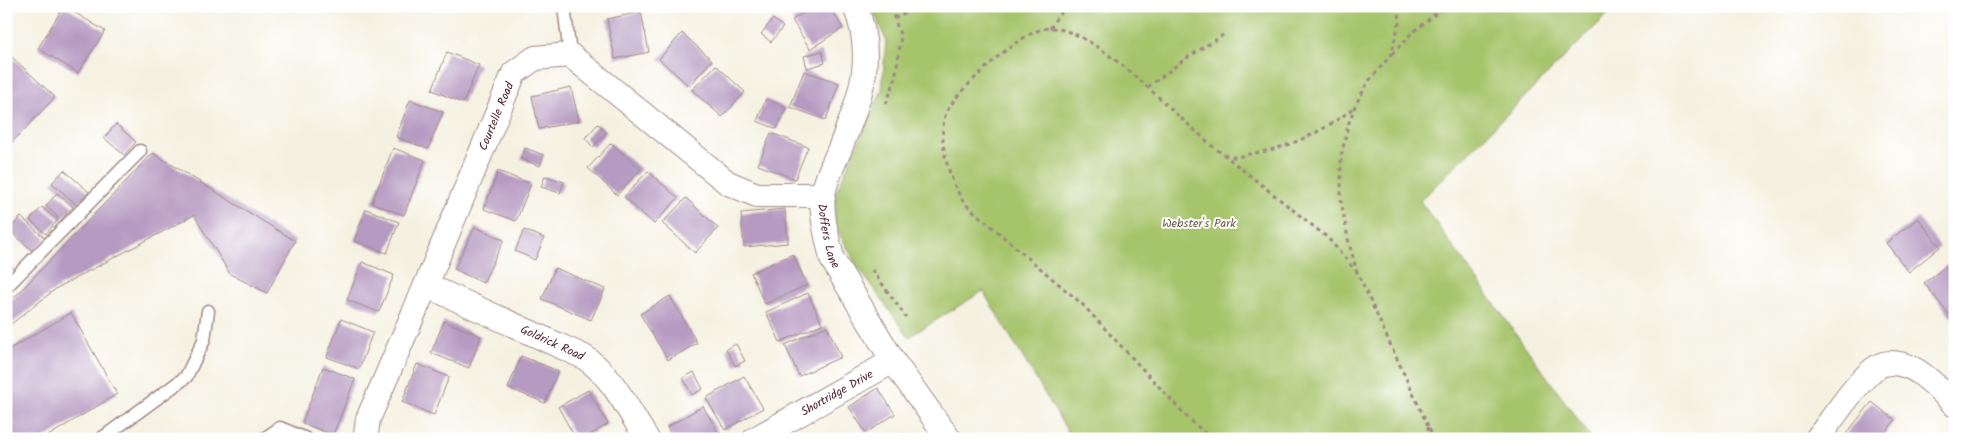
<svg xmlns="http://www.w3.org/2000/svg" width="1961" height="445" viewBox="0 0 1961 445" font-family="Kalam,sans-serif">
<style>
.green{fill:#a6c46b;stroke:#78724b}
.building{fill:#b59ac1}
.lines{fill:none;stroke-linecap:round;stroke-linejoin:round}
.lane-casing{stroke:#a08886;stroke-width:15}
.street-casing{stroke:#a08886;stroke-width:26}
.path{stroke:#a08886;stroke-width:3;stroke-dasharray:4 4;stroke-linecap:butt}
.lane{stroke:#fff;stroke-width:12}
.street{stroke:#fff;stroke-width:24}
.labels{text-anchor:middle;stroke-width:4;stroke-linejoin:round;paint-order:stroke}
.street-label{font-size:12px;fill:#4a1f2b;stroke:#fff}
.park-label{font-size:12px;fill:#6a5941;stroke:#fff}
</style>
<rect width="100%" height="100%" fill="#fff"/>
<filter id="ink" filterUnits="userSpaceOnUse"><feTurbulence type="fractalNoise" baseFrequency=".02" numOctaves="2"/><feDisplacementMap in="SourceGraphic" scale="10" xChannelSelector="R" yChannelSelector="G"/><feConvolveMatrix kernelMatrix="1 2 1 2 8 2 1 2 1" color-interpolation-filters="sRGB"/></filter>
<filter id="wash" filterUnits="userSpaceOnUse"><feTurbulence type="fractalNoise" baseFrequency=".0096" numOctaves="4" result="noise"/><feDisplacementMap in="SourceGraphic" scale="20" xChannelSelector="R" yChannelSelector="G"/><feGaussianBlur stdDeviation="1.12" result="paint"/><feColorMatrix in="noise" values="0 0 0 0 0 0 0 0 0 0 0 0 0 0 0 0 0 1.4 0 .05"/><feComposite in="paint" operator="in"/></filter>
<g filter="url(#wash)">
<rect width="100%" height="100%" fill="#f5f1e1"/>
<path class="green" d="M 871,6 L 1616,6 L 1420,201 L 1592,439 L 1072,439 L 983,291 L 909,337 L 857,266 L 835,225 L 836,192 L 882,90 L 886,40 Z"/>
<g id="blocks">
<path class="building" d="M 64,6 L 105,31 L 78,73 L 38,48 Z
M 814,6 L 829,6 L 843,28 L 810,49 L 792,20 Z
M 641,12 L 649,52 L 615,59 L 607,19 Z
M 773,19 L 783,27 L 771,42 L 761,34 Z
M 682,33 L 712,60 L 689,86 L 659,59 Z
M 822,51 L 825,63 L 807,68 L 804,56 Z
M 447,52 L 479,65 L 463,103 L 432,90 Z
M 11,56 L 55,97 L 6,149 L 6,60 Z
M 716,65 L 745,92 L 722,117 L 692,90 Z
M 804,71 L 839,83 L 826,120 L 790,107 Z
M 571,87 L 579,121 L 539,129 L 532,96 Z
M 766,99 L 786,108 L 777,129 L 757,121 Z
M 410,100 L 443,112 L 428,149 L 396,137 Z
M 116,124 L 136,142 L 124,155 L 104,138 Z
M 598,124 L 607,132 L 593,147 L 585,138 Z
M 771,133 L 808,147 L 795,179 L 758,165 Z
M 611,143 L 641,169 L 617,195 L 588,168 Z
M 393,148 L 425,160 L 404,215 L 372,203 Z
M 525,148 L 544,155 L 540,166 L 521,159 Z
M 153,153 L 295,241 L 267,293 L 230,274 L 194,215 L 57,288 L 6,328 L 6,306 Z
M 64,170 L 89,192 L 77,205 L 52,183 Z
M 498,171 L 531,184 L 516,221 L 484,209 Z
M 648,171 L 678,198 L 654,224 L 624,197 Z
M 545,176 L 564,182 L 560,193 L 541,187 Z
M 57,193 L 73,207 L 61,220 L 46,206 Z
M 686,198 L 718,228 L 695,253 L 662,223 Z
M 42,207 L 58,220 L 46,234 L 30,220 Z
M 366,209 L 399,222 L 387,253 L 354,241 Z
M 785,209 L 788,243 L 744,247 L 741,213 Z
M 21,217 L 46,239 L 34,252 L 9,230 Z
M 1918,218 L 1940,247 L 1909,272 L 1886,243 Z
M 475,227 L 504,240 L 483,283 L 454,269 Z
M 524,230 L 544,238 L 535,260 L 515,251 Z
M 793,254 L 807,285 L 765,304 L 751,273 Z
M 1955,259 L 1955,322 L 1924,283 Z
M 362,262 L 394,275 L 379,312 L 347,300 Z
M 6,263 L 14,269 L 6,278 Z
M 555,268 L 605,289 L 591,320 L 542,299 Z
M 808,293 L 822,324 L 780,342 L 766,312 Z
M 670,296 L 697,343 L 668,360 L 640,314 Z
M 71,313 L 117,394 L 43,439 L 6,439 L 6,351 Z
M 341,319 L 373,332 L 359,369 L 327,357 Z
M 444,321 L 481,336 L 469,368 L 431,353 Z
M 827,326 L 841,357 L 799,376 L 785,345 Z
M 736,344 L 745,361 L 735,366 L 726,349 Z
M 521,356 L 558,371 L 545,403 L 508,388 Z
M 417,364 L 449,377 L 434,415 L 402,402 Z
M 323,367 L 355,379 L 333,435 L 302,423 Z
M 694,372 L 703,389 L 692,395 L 683,378 Z
M 744,376 L 763,408 L 725,430 L 706,398 Z
M 878,388 L 895,414 L 866,433 L 849,407 Z
M 588,390 L 608,424 L 583,439 L 576,439 L 558,407 Z
M 1872,402 L 1895,420 L 1881,439 L 1853,439 L 1846,434 Z
M 703,406 L 720,436 L 716,439 L 673,439 L 667,427 Z
M 905,433 L 908,439 L 894,439 Z"/>
</g>
</g>
<g filter="url(#ink)">
<use href="#blocks" fill-opacity="0" stroke="#a08886" stroke-width="1"/>
<g class="lines">
<g class="lane-casing">
<path id="lane" d="M 564,6 L 570,55
M 6,287 L 140,151
M 101,439 L 186,377 L 204,340 L 208,311
M 264,439 L 280,428 L 306,439"/>
</g>
<g class="street-casing">
<g id="street">
<path id="s1" d="M 855,6 C 877,60 859,100 839,151 C 833,164 826,179 823,194 C 820,214 828,239 832,259 L 893,361 L 949,439"/>
<path id="s2" d="M 426,285 L 584,357 C 613,376 628,410 647,439"/>
<path id="s3" d="M 367,439 L 366,434 L 368,419 L 426,285 L 514,73 L 535,58 L 570,55 L 728,183 L 757,195 L 823,195"/>
<path id="s4" d="M 755,439 L 893,361"/>
<path d="M 1817,439 C 1831,421 1859,378 1877,367 C 1891,358 1912,366 1924,376 C 1935,384 1945,395 1955,405"/>
</g>
</g>
<path class="path" d="M 1400,6 L 1399,23 L 1391,55 L 1368,82 L 1355,106 L 1348,125 L 1341,157 L 1341,200 L 1348,239 L 1357,272 L 1434,439
M 894,18 L 921,6
M 1050,28 L 1057,17 L 1068,6
M 1392,54 L 1411,34 L 1445,6
M 1148,87 L 1185,59 L 1223,35
M 886,104 L 895,80 L 901,37 L 890,6
M 1223,154 L 1328,238 L 1355,270
M 872,270 L 906,317
M 1428,427 L 1429,439
M 1212,439 L 1189,419 L 1082,304 L 964,203 C 950,180 939,147 944,120 C 947,101 979,75 992,62 C 1005,50 1033,28 1050,28 C 1094,28 1164,105 1197,132 C 1208,142 1219,155 1234,157 C 1239,157 1245,155 1249,154 C 1287,149 1327,131 1355,106"/>
<use href="#lane" class="lane"/>
<use href="#street" class="street"/>
</g>
</g>
<g class="labels">
<g class="street-label">
<text dy="4" stroke="none"><textPath href="#s3" startOffset="349">Courtelle Road</textPath></text>
<text dy="4" stroke="none"><textPath href="#s1" startOffset="239">Doffers Lane</textPath></text>
<text dy="4" stroke="none"><textPath href="#s2" startOffset="139">Goldrick Road</textPath></text>
<text dy="4" stroke="none"><textPath href="#s4" startOffset="94">Shortridge Drive</textPath></text>
</g>
<g class="park-label">
<text x="1199" y="227">Webster's Park</text>
</g>
</g>
<rect width="1961" height="445" fill="none" stroke="#fff" stroke-width="25"/>
</svg>
